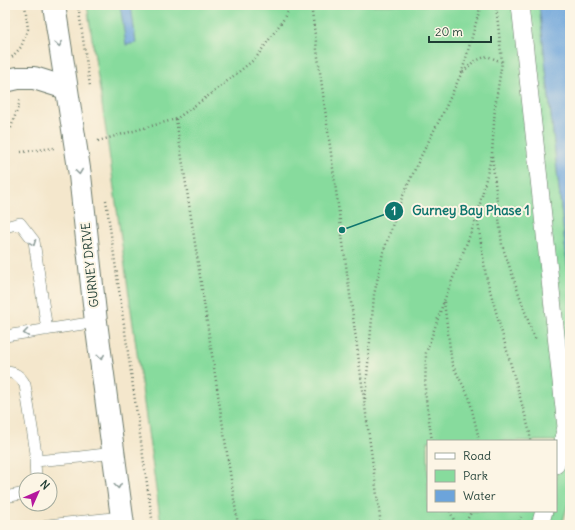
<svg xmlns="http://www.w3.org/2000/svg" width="575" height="530" viewBox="0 0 575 530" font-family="Delius,sans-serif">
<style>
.green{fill:#87db9d;stroke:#538c68;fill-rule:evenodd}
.water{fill:#6ca4db;stroke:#467088}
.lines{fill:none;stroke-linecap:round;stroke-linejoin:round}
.service-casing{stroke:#6a7869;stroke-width:12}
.pedestrian-casing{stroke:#6a7869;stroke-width:18}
.minor-casing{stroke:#6a7869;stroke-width:24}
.secondary-casing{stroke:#6a7869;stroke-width:24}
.path{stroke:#6a7869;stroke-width:2.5;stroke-dasharray:1 3;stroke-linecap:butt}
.service{stroke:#fff;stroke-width:11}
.pedestrian{stroke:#fff;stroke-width:17}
.minor{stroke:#fff;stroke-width:22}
.secondary{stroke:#fff;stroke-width:22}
.oneway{stroke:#8f9e9a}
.labels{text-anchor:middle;stroke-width:4;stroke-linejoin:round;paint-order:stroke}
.street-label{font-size:12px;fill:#1f3d34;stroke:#fcf5e5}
.leader{fill:none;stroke:#0f766e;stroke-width:1.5}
.callout-dot{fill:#0f766e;stroke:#fcf5e5;stroke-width:1.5}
.mark-label{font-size:12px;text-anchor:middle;font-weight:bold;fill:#fff}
.callout-label{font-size:13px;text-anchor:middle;font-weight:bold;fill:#0f766e;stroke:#fcf5e5;stroke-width:4;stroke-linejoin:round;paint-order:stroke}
</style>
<rect width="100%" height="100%" fill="#fcf5e5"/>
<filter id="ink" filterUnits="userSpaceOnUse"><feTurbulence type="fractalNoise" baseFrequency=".025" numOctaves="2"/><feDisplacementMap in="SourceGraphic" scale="8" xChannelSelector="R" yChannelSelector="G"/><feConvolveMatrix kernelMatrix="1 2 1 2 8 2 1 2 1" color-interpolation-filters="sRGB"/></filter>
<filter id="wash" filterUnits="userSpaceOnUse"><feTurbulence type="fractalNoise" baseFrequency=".012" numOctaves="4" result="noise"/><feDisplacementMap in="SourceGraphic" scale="16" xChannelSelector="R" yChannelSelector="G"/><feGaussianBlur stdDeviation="0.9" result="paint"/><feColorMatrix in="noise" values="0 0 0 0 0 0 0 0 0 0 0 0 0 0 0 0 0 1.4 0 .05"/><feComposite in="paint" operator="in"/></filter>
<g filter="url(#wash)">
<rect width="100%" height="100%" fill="#f4e7cc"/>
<path class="green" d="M 87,5 L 539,5 L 570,290 L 570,496 L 562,525 L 161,525 L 107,138 ZM 428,441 L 556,441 L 556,511 L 428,511 Z"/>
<path class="water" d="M 120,5 L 131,5 L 136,43 L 126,45 Z
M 539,5 L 570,5 L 570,290 Z"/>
</g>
<g filter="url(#ink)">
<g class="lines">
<g class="service-casing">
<path id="service" d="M 5,227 L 20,223 L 34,241 L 47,330
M 5,336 L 96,322
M 5,372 C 15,372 21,376 25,385 L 36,453 L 35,461 L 80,457 L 114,453
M 35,461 L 36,480
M 5,497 L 26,493
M 48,525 L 122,517"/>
</g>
<g class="pedestrian-casing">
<path id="pedestrian" d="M 520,5 L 566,427 L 556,465
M 540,525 L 544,511"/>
</g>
<g class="minor-casing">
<path id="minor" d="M 5,81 L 18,78 L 34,78 L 66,88"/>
</g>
<g class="secondary-casing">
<path id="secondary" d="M 54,5 L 80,175 L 96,322 L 123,525"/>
</g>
<path class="path" d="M 78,5 L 90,86
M 311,5 L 381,525
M 496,5 L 502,62 L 495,107 L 492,154 L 477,216 L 486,276 L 530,433 L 530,441
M 12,57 L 21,47 L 28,29 L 25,5
M 463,72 L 473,62 L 487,56 L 502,62
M 176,119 L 238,525
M 11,128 L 19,104 L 19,100
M 98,141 L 176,119 L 211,94 L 256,58 L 283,20 L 290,5
M 21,152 L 54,148
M 492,156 L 502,245 L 531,329 L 536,340
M 106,200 L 153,525
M 444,302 L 452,364 L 469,397 L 478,435 L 478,441
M 365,399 L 374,295 L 383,253 L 401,200 L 420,158 L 443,113 L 462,72 L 479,12 L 480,5
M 432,441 L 425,393 L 426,353 L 444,301 L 477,217
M 450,511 L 456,525
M 464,525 L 472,511
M 518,525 L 521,517"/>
<use href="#service" class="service"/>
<use href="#pedestrian" class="pedestrian"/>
<use href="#minor" class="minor"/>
<use href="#secondary" class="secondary"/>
</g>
<defs><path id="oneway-chevron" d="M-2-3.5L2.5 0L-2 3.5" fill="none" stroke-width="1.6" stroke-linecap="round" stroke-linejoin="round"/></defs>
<g class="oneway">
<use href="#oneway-chevron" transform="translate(59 44) rotate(81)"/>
<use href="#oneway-chevron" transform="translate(79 172) rotate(82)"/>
<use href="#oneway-chevron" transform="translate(33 243) rotate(69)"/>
<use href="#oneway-chevron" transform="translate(26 333) rotate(172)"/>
<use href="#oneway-chevron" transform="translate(101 357) rotate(83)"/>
<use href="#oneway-chevron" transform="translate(118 486) rotate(83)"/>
</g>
</g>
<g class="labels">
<g class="street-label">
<text transform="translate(90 265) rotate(-96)" y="4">GURNEY DRIVE</text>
</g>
</g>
<path class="leader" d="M342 230L394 211"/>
<g class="callout-dot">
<circle cx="342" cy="230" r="4"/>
<circle cx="394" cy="211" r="10"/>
</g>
<g class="mark-label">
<text x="394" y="215">1</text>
</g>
<g class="callout-label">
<text x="471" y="215">Gurney Bay Phase 1</text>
</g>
<rect width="575" height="530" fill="none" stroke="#fcf5e5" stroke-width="20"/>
<rect x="427" y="440" width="130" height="72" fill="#fcf5e5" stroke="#a4ab9e"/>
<rect x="435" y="453" width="20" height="6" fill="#ffffff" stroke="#a4ab9e"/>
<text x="463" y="460" font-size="12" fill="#1f3d34">Road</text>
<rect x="435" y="470" width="20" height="12" fill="#87db9d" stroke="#a4ab9e"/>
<text x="463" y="480" font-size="12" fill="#1f3d34">Park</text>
<rect x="435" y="490" width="20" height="12" fill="#6ca4db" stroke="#a4ab9e"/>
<text x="463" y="500" font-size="12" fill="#1f3d34">Water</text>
<g transform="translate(38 492) rotate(45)"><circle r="19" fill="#fcf5e5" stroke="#a4ab9e"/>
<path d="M0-3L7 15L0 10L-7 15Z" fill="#b5179e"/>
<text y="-6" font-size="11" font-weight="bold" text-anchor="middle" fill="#1f3d34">N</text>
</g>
<path d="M429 36v6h62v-6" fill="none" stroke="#1f3d34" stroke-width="2"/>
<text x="435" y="36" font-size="12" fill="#1f3d34" stroke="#fcf5e5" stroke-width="3" paint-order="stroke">20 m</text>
</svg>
